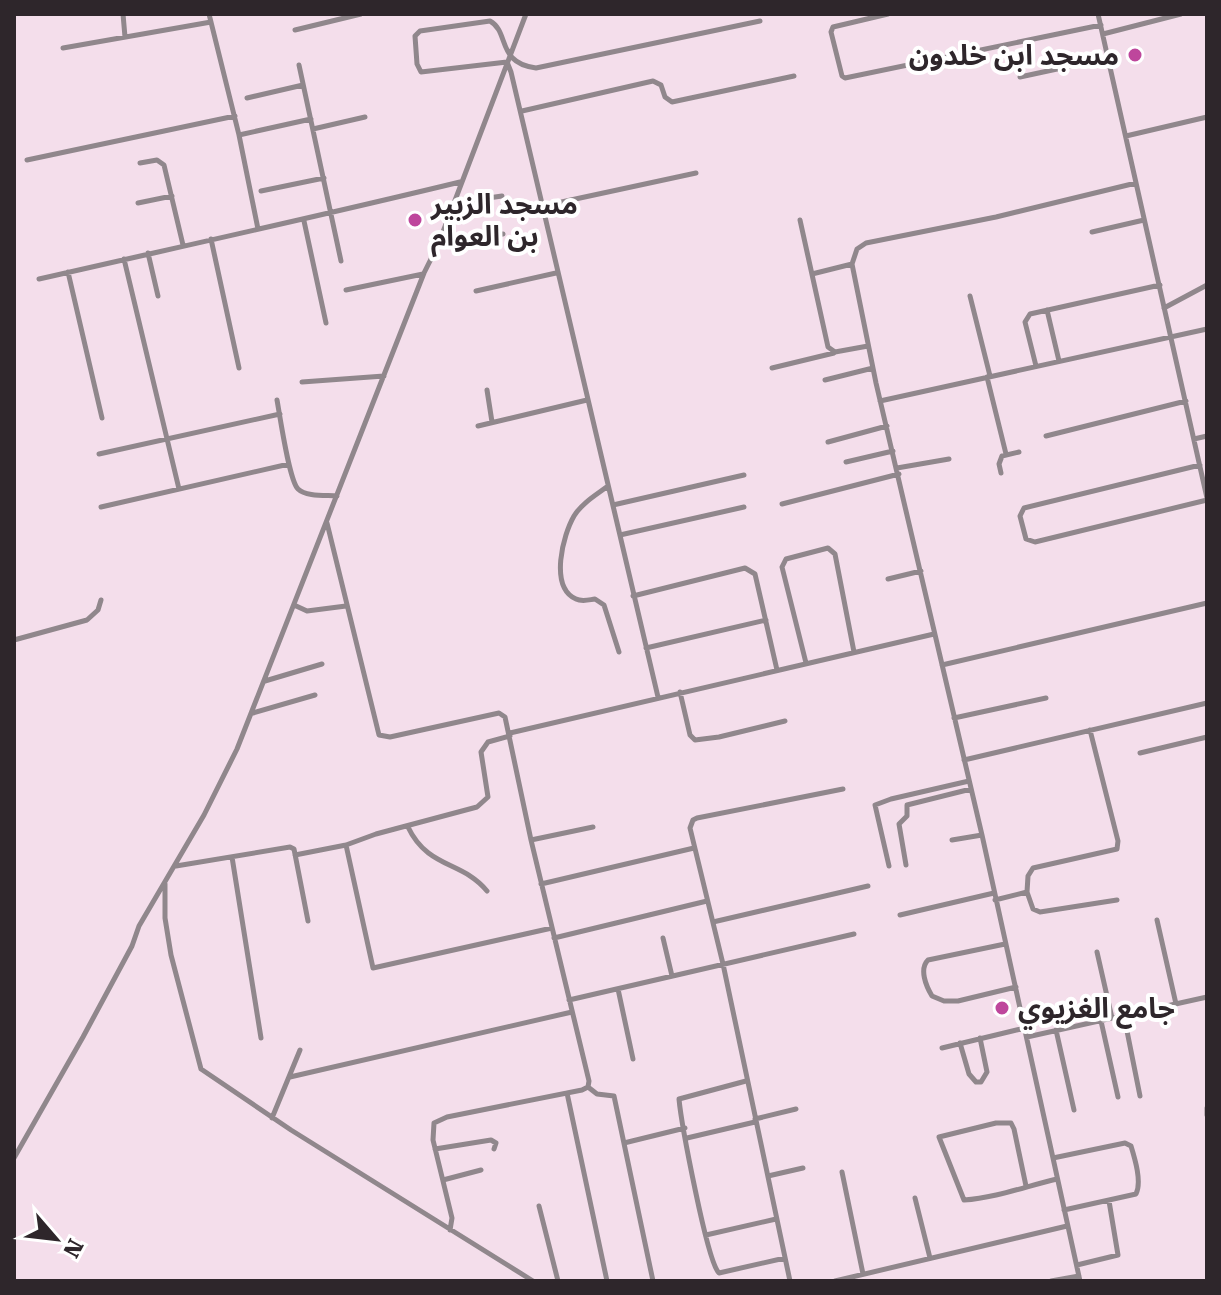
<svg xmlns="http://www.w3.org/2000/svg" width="1221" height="1295" viewBox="0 0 1221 1295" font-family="'Roboto Serif','Noto Sans Arabic',serif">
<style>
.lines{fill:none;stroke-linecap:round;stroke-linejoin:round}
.street{stroke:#90878c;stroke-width:5}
.poi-dot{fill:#be469c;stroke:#fff;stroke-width:3}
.labels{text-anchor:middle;stroke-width:8;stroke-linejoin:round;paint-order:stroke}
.poi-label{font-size:28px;font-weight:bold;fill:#2e262b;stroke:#fff;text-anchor:start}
</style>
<rect width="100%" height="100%" fill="#f4deeb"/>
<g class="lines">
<path class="street" d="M 123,14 L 125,37
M 209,14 L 239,135 L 258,229
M 888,14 L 833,27 L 831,32 L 842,76 L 845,78 L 1101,25
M 1098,14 L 1207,498
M 295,30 L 361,14
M 1103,34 L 1181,14
M 63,48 L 211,22
M 299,65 L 341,261
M 1020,77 L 1108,58
M 247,98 L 303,85
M 522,111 L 653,81 L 661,85 L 665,97 L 672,102 L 794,76
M 313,129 L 365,117
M 239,135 L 311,119
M 1126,136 L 1207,117
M 27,160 L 235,116
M 140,163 L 157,160 L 164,165 L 183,245
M 261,191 L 324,178
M 138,203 L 172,196
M 454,203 L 502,196
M 543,206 L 696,173
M 800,220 L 828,347 L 835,352 L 868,346
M 304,221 L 326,323
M 1092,232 L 1144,220
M 211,239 L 239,368
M 439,244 L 503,234
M 148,253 L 158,296
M 124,259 L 179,489
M 68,272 L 102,418
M 812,274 L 852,264
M 39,279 C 179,247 320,216 460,182
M 346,290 L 423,274
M 476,291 L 556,273
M 970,296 L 990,376
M 1164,308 L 1207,285
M 1047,310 L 1059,361
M 1036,366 L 1025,322 L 1030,314 L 1160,285
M 772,368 L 834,353
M 987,377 L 1006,454
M 825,380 L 873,368
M 302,382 L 384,376
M 487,390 L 492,422
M 277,400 C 280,416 289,480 298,489 C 306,497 327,495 337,496
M 880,401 L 1207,329
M 478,426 L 587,400
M 1046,436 L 1186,401
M 1194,439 L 1207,436
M 828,442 L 887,426
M 99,454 L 280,414
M 846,462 L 893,451
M 1200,465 L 1024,508 L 1020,516 L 1026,539 L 1035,542 L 1207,500
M 897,468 L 949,459
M 1001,473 L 999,464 L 1002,456 L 1019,452
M 608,486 C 596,495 582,503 574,516 C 563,535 549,587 576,599 C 582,602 588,600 595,599 L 604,605 L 619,652
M 782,504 L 899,474
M 613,505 L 744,475
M 101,507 L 289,464
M 327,523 L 379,735 L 390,737 L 499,713 L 505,717 L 531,840 L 589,1081 L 588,1087 L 582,1090 L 447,1117 L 434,1123 L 433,1140 L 452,1218 L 450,1230
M 620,535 L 744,507
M 888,579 L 921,571
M 633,596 L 745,568 L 755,574 L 777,670
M 294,605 L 307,611 L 346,606
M 14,640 L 87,620 L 98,610 L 101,600
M 646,648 L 766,620
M 806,663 L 782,567 L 786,559 L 828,548 L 835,554 L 854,652
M 942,665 L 1207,603
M 265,681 L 322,664
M 680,692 L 690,735 L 695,740 L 719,737 L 785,721
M 658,697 L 511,72 L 507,62 L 421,72 L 417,64 L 415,36 L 420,31 L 490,21 C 510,32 496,63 536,68 L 760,21
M 253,713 L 315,695
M 954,718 L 1046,698
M 510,733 L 934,634
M 1140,753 L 1207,737
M 964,760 L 1207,703
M 408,827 C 428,869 463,861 487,891
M 531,840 L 593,827
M 952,840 L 982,835
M 346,845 L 373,968 L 552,928
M 295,855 L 346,845 L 376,834 L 477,807 L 488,797 L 481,752 L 488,742 L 510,736
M 232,857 L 261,1038
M 906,865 L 899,824 L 907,816 L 907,805 L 971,789
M 176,866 L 290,847 L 294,849 L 308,921
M 889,866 L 875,805 L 891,799 L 969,781
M 165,884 L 165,918 L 171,955 L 201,1069 L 291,1130 L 533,1281
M 541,884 L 694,848
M 1027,892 L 1028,876 L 1033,868 L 1117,849 L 1118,841 L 1090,730
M 995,900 L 1027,892 L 1033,909 L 1040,912 L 1117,900
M 900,915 L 994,893
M 1157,920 L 1176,1004
M 713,922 L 868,886
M 554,938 L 707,901
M 663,938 L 672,976
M 1005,944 L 928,960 C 919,969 926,986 932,996 L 944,1001 L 958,1001 L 1016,987
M 1097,952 L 1112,1018
M 618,989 L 633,1059
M 569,1000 L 854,934
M 1124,1016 L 1140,1096
M 1101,1021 L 1118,1097
M 1056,1030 L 1074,1110
M 1027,1037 L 1207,997
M 960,1043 L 969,1074 L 976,1082 L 981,1082 L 987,1072 L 980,1038
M 942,1048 L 1025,1028
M 290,1077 L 572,1012
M 746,1081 L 679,1099 C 681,1121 707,1262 719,1273 L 785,1258
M 588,1087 L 597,1094 L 614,1096 L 653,1281
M 567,1093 L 607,1281
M 1207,1108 L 1207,1115
M 272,1118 L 300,1050
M 755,1119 L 796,1109
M 687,1138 L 755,1122
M 624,1143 L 685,1128
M 435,1149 L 491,1140 L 496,1143 L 494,1149
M 14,1158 L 83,1037 L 132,946 L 139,926 L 204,815 L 237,749 L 424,273 L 438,245 L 526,14
M 1053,1158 L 1125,1143 L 1131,1146 C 1135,1159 1142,1182 1136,1194 L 1064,1210
M 842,1172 L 863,1274
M 768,1176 L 803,1168
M 443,1180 L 481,1170
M 1026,1186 L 1014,1129 L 1011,1123 L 996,1123 L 939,1137 L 964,1200 C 995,1198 1027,1186 1057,1179
M 915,1198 L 930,1258
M 539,1206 L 558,1281
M 706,1235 L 776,1219
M 1077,1265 L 1118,1255 L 1109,1201
M 790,1281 L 723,964 L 690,828 L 693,820 L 697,818 L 843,789
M 835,1281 L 1067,1226
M 1051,1281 L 1079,1276
M 1080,1281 L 982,835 L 876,383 L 852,264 L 857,249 L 866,243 L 996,217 L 1136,183"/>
</g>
<g class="poi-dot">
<circle cx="1135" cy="55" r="8"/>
<circle cx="415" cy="220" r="8"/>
<circle cx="1002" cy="1008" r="8"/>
</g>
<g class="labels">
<g class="poi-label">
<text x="1119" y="65" text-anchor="end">مسجد ابن خلدون</text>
<text x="431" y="214">مسجد الزبير<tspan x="431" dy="32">بن العوام</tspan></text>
<text x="1018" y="1018">جامع الغزيوي</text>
</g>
</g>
<rect width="1221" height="1295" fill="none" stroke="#2e262b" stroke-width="32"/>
<g transform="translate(56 1239) rotate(118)" stroke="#ffffff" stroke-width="6" paint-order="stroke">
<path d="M0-6L14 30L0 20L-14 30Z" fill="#2e262b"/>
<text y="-12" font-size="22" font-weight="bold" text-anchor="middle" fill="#2e262b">N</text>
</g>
</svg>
